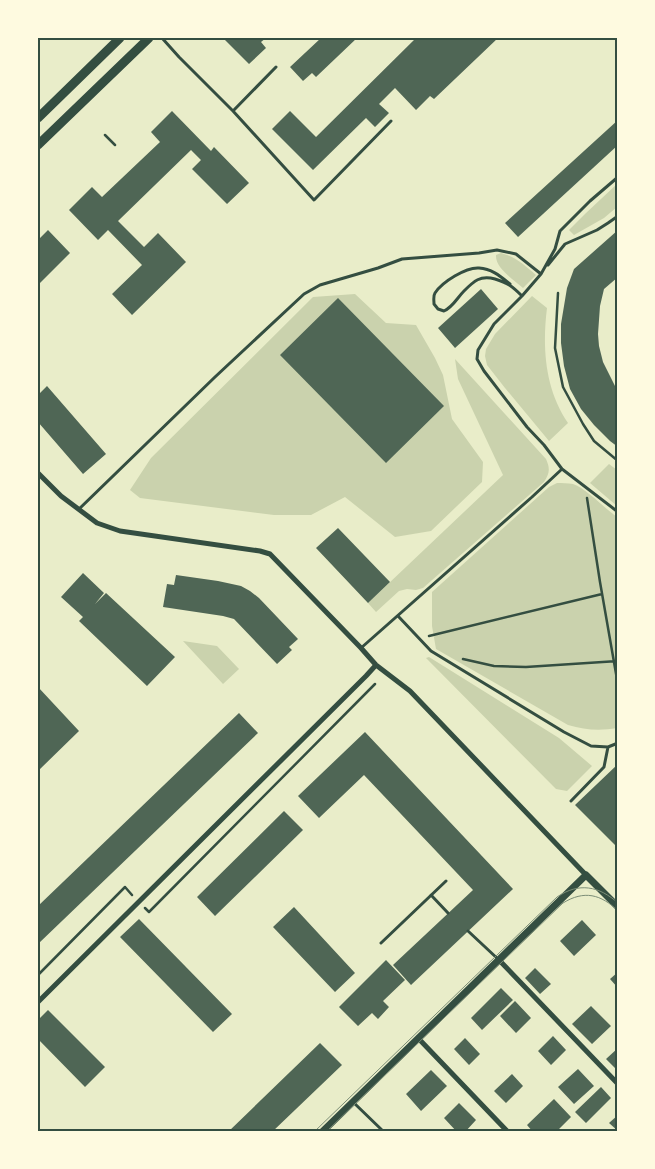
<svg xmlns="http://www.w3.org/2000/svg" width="655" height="1169" viewBox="0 0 655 1169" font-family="'Fira Sans',sans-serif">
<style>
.green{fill:#cad2ad}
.building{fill:#4f6655}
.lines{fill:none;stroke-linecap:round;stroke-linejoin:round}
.path{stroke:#344e41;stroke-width:2.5}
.service{stroke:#344e41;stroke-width:3}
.minor{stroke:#344e41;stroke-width:5}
.tertiary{stroke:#344e41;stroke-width:7}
.primary{stroke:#344e41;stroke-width:9}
.tram{stroke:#7c8e77;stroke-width:1}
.neatline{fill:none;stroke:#344e41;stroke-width:2}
</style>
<rect width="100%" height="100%" fill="#e9edc9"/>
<path class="green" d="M 617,184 L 617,207 L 604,218 L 574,235 L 569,230 L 586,213 Z
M 501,253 C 516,257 524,265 536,275 L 523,288 C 514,280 495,268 496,255 Z
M 355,294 L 386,323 L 416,325 L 435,358 L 443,375 L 452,419 L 483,462 L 482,482 L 431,531 L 395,537 L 345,497 L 311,515 L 274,515 L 140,498 L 130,490 L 151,458 L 313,297 Z
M 532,296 L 547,308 C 542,348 545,389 568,423 L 549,441 L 505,388 L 487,365 L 485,356 L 486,349 L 495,334 Z
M 455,359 L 546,459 C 550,468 550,473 544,482 L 423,588 L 416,590 L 407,589 L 399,591 L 376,612 L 368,603 L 503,475 L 458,379 Z
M 609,464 L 617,470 L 617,506 L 590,483 Z
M 557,483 C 562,483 568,483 573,484 C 587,489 604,508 617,517 L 617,728 C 600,731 585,730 568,725 L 436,649 L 432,626 L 432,592 L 549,487 Z
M 183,641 L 217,646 L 239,669 L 223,684 Z
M 429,657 L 559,738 L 592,766 L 567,791 L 556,789 L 426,658 Z"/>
<path class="building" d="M 223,38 L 266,38 L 261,42 L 266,48 L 249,64 Z
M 321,38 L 357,38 L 316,77 L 312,73 L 303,81 L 290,67 Z
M 416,38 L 498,38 L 434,99 L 430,96 L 416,110 L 395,88 L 379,104 L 389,113 L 375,127 L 366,118 L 313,170 L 272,129 L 290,111 L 316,137 Z
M 172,111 L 211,151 L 214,147 L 249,183 L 227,204 L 192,169 L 201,160 L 191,150 L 118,221 L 144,247 L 158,233 L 186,262 L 132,315 L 112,294 L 142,265 L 108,230 L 98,240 L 69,210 L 92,187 L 102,197 L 160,142 L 151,132 Z
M 618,120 L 618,145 L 518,237 L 505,223 Z
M 48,230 L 70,253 L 38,285 L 38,240 Z
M 618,230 L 618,277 L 604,289 L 600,306 L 598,334 L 599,346 L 603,362 L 618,392 L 618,447 L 610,441 L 594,425 L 581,409 L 570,389 L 564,366 L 561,343 L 561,324 L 567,288 L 574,269 Z
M 481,289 L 498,309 L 455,348 L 438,328 Z
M 338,298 L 444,406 L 386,463 L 280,355 Z
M 47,386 L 106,454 L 83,474 L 38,422 L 38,395 Z
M 338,528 L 390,582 L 368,603 L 316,548 Z
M 83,573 L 104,593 L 95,604 L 106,593 L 175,657 L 147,686 L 79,621 L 83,617 L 61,597 Z
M 176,575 L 218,581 L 241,586 L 250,591 L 259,598 L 298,639 L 289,647 L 292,650 L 277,664 L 234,619 L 223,616 L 163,607 L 167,584 L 174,585 Z
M 38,687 L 79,731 L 38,771 Z
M 239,713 L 258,733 L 38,944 L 38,906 Z
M 365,732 L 513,889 L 411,985 L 393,965 L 473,890 L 364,775 L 319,818 L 298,796 Z
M 618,764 L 618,848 L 575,805 Z
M 284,811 L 303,830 L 215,916 L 197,897 Z
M 294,907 L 355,973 L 335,992 L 273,927 Z
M 139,919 L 232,1014 L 213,1032 L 120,937 Z
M 582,920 L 596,935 L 574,956 L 560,941 Z
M 386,960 L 405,980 L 383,1001 L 389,1007 L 378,1019 L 372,1013 L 358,1026 L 339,1007 Z
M 535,968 L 551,984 L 540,994 L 525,978 Z
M 618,972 L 618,988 L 610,979 Z
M 501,988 L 513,1000 L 482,1030 L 471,1018 Z
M 515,1001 L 531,1018 L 516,1033 L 500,1016 Z
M 591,1006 L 611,1026 L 592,1044 L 572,1024 Z
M 48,1010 L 105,1067 L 85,1087 L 38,1039 L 38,1020 Z
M 553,1036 L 566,1050 L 551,1065 L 538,1051 Z
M 465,1038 L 480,1054 L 469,1065 L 454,1049 Z
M 320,1043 L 342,1065 L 272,1132 L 228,1132 Z
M 618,1048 L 618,1071 L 606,1059 Z
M 578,1069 L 594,1086 L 574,1104 L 558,1087 Z
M 431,1070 L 447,1086 L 421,1111 L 406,1094 Z
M 512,1074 L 523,1086 L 506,1103 L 494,1091 Z
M 601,1087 L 611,1098 L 586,1123 L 575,1112 Z
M 554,1099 L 571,1117 L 556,1132 L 533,1132 L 527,1125 Z
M 459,1103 L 476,1120 L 465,1132 L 457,1132 L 444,1118 Z
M 618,1115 L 618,1131 L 609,1123 Z"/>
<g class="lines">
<path class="path" d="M 105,135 L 115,145
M 558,293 L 555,348 L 563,387 L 583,424 L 594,441 L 618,461
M 587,498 L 600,582 L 618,685
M 429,636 L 602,594
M 463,659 L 494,666 L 526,667 L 618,661
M 145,908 L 149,912 L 375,684
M 38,975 L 125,887 L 132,895"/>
<path class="service" d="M 162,38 L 179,57 L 233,111 L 314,200 L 391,121
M 233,111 L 276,67
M 548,265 L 565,244 L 597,230 L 608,223 L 618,216
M 541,274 L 522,296 L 494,324 L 478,350 L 477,359 L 484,371 L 527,427 L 544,445 L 562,469 L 618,512
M 510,284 C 500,276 492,269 479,268 C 466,267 442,282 435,293 C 433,296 434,300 434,304 L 438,309 L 444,311 C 453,307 457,298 464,291 C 474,281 480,275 495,279 C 508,283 512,286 522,296
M 79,509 L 215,377 L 304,294 L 320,285 L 378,268 L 402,259 L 479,253 L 497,250 L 516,254 L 541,274 L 555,249 L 560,231 L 590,201 L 618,177
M 398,616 L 431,651 L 564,732 L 591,746 L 608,747 L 618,743
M 361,648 L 532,497 L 562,469
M 571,801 L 604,767 L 608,747
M 431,895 L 448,913
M 468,931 L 499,960
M 381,943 L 446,881
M 353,1102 L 384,1132"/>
<path class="minor" d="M 38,473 L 61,496 L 97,523 L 120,531 L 260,551 L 270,554 L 361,648 L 376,665 L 410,691 L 586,875
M 499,960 L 618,1084
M 38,1002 L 366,676 L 376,665
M 418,1038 L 508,1132"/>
<path class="tertiary" d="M 322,1132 L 586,875 L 618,907"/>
<path class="primary" d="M 38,118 L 120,38
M 38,145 L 149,38"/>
<path class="tram" d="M 314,1132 L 557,897 C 579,882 599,886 618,903
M 326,1132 L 563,903 C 584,890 601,894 618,911"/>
</g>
<rect width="655" height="1169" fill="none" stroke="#fefae0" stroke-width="78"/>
<rect x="39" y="39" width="577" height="1091" class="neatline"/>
</svg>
